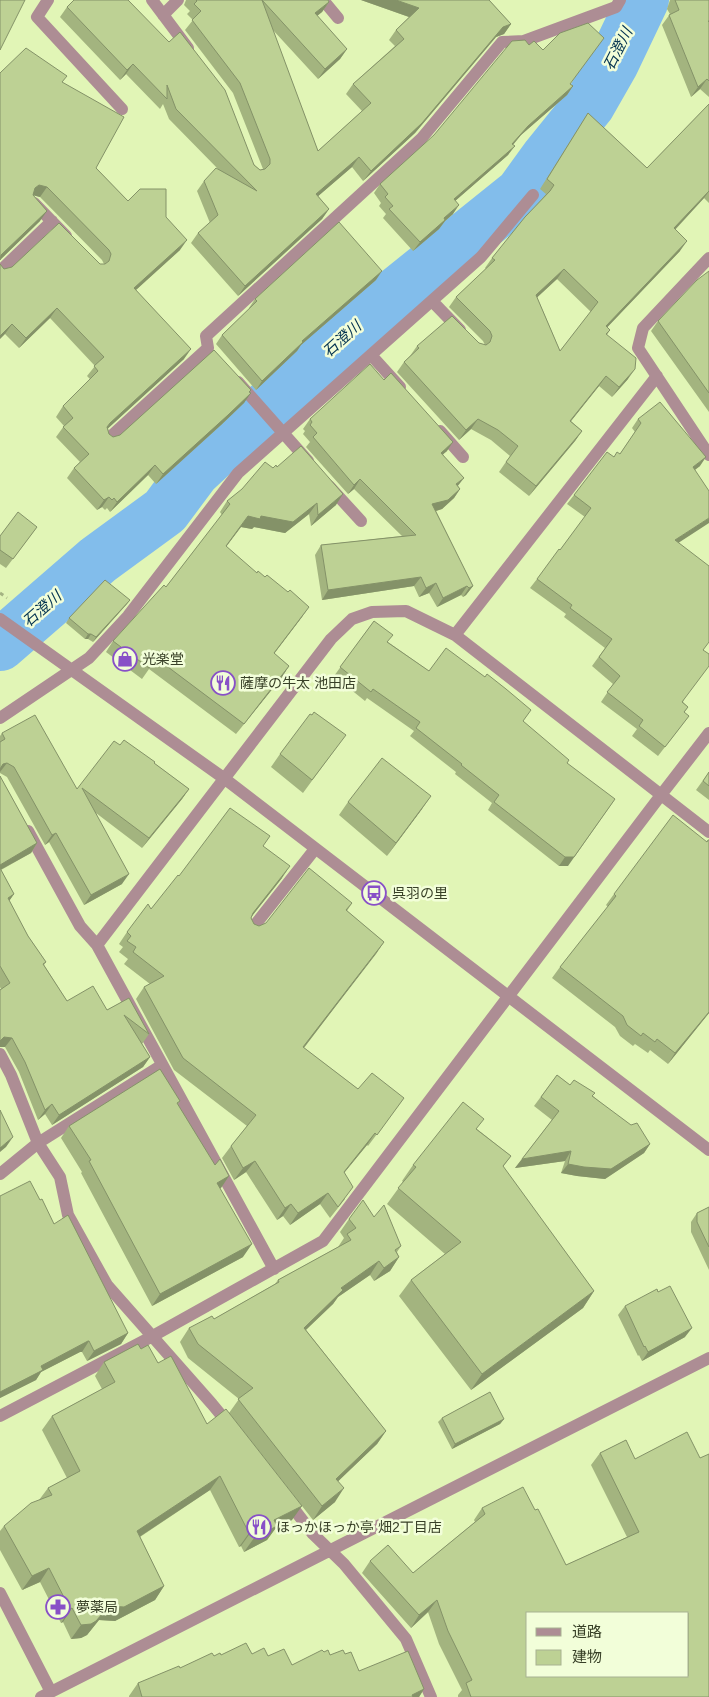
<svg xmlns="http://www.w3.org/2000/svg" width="709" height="1697" viewBox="0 0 709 1697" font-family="Helvetica,'Noto Sans JP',sans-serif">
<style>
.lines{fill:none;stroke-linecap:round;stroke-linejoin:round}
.river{stroke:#82bdeb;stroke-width:52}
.path{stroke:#a4b382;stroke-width:3;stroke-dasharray:4 4;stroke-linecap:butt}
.minor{stroke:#ad8d94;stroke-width:12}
.wall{fill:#a3b47f;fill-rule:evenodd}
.shaded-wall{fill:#849268}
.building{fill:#bdd194;stroke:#849268;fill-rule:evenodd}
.labels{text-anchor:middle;stroke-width:5;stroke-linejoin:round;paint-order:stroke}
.poi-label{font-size:14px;fill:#384027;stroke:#f2fed9;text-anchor:start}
.water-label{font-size:15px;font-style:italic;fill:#01314f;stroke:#f2fed9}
</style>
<rect width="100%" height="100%" fill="#e1f5b6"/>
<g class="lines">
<path class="river" d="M 0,645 L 98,560 L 165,511 L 194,472 L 235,434 L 294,384 L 374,311 L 521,193 L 547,157 L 589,105 L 613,63 L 643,0"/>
<path class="path" d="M 0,593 L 7,598"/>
<path class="minor" d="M 48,0 L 37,17 L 122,109
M 152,0 L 188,48
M 323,0 L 338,18
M 163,15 L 178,0
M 34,203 L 66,236
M 709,258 L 643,328 L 638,348 L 709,455
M 0,271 L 52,221
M 432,301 L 460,330
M 371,355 L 400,387
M 238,382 L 308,461
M 440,431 L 463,457
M 108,439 L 208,348 L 206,336 L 421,139 L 502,42 L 524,41 L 616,7 L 620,0
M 329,486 L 361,521
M 0,619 L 225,779 L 709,1150
M 455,635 L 657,376
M 0,718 L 89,658 L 128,616 L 238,473 L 481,257 L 533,195
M 28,831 L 80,926 L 97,945 L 274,1269
M 251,930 L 315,849
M 97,945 L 331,639 L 352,619 L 372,612 L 406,611 L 455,635 L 709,832
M 0,1054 L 11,1075 L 38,1143 L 60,1177 L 68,1215 L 107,1285 L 212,1404 L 231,1427
M 0,1174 L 38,1143 L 162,1065
M 0,1416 L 151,1337 L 323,1241 L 661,795 L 709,733
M 287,1500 L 313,1534 L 344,1564 L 406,1639 L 431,1697
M 0,1593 L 51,1692
M 41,1697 L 709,1358"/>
</g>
<path class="wall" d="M 74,0 L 260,170 L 263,169 L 233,93 L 185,30 L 193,20 L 187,14 L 190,11 L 184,5 L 186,0 L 328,0 L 329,2 L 322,12 L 317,16 L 347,49 L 340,59 L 318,79 L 272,29 L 318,151 L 362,111 L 346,94 L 353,84 L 395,46 L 389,40 L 396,30 L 409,17 L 361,0 L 489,0 L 511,24 L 504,34 L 496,37 L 415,133 L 363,181 L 352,167 L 318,196 L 329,209 L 322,219 L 238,296 L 191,243 L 198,233 L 210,223 L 197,191 L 204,181 L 219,170 L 169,119 L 163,104 L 160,109 L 126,74 L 120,80 L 60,17 L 67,7 Z
M 670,0 L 709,0 L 709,97 L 700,89 L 691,97 L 662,25 L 670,14 L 667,9 Z
M 62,82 L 96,168 L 128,201 L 166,217 L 180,250 L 136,290 L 184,359 L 108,428 L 109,434 L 113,437 L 120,435 L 250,392 L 244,403 L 221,425 L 156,484 L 148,475 L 110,512 L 107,508 L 105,510 L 102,507 L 97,510 L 67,478 L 74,468 L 80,462 L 56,437 L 64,426 L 56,417 L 63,406 L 90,379 L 87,376 L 95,366 L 50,318 L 19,348 L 5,334 L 4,269 L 104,264 L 102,260 L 40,197 L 33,195 L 40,221 L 0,260 Z
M 570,84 L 573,86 L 567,95 L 521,135 L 513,145 L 508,155 L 455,201 L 453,214 L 445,221 L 439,229 L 413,251 L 383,218 L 386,214 L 379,206 L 381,203 L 374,193 L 380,184 Z
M 709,104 L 709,203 L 704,198 L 675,230 L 680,251 L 607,327 L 610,330 L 607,335 L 628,379 L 612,397 L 599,386 L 571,421 L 582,431 L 575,441 L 529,496 L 499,472 L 510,456 L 491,440 L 471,429 L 459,440 L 397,372 L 404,362 L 410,356 L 417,346 L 479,343 L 485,345 L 483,341 L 449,307 L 456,297 L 486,269 L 485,268 L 492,258 L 546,194 L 540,189 L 588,113 L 647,168 ZM 557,279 L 591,312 L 560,351 L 537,297 Z
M 709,271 L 709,412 L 651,331 L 658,321 Z
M 376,280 L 301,345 L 297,351 L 256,390 L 216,344 L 222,335 L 250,308 L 249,308 L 255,299 Z
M 310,419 L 447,451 L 443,454 L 458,486 L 460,489 L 454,498 L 442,509 L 436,511 L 473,586 L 466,595 L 463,597 L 461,595 L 437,607 L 429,593 L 419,597 L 414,586 L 322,600 L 315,555 L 321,545 L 402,536 L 354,489 L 348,494 L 306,447 L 310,442 L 303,434 L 305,431 L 303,429 Z
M 638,419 L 700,466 L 695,470 L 679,543 L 704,650 L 683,702 L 688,707 L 684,713 L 689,716 L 658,756 L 632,736 L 637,729 L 601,702 L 613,684 L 592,666 L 605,648 L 564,617 L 566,614 L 530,588 L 537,579 L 560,550 L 585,517 L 567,504 L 574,495 L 613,457 L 620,454 L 635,432 L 632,428 Z
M 273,468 L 336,505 L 311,526 L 309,514 L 285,533 L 254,527 L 252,529 L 241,527 L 226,547 L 302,617 L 274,654 L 289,666 L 282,677 L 236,734 L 149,669 L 142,679 L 106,652 L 113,641 L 166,587 L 222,515 L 220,512 L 227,501 Z
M 37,527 L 6,568 L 0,564 L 0,536 Z
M 130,600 L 126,605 L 93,642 L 88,639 L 85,639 L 66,623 L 69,618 Z
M 374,621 L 388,642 L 429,671 L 523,721 L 567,763 L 568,866 L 559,866 L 488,810 L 492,803 L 455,774 L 456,772 L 410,736 L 414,731 L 367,698 L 365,701 L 334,676 Z
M 312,715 L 336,748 L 303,793 L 271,767 L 280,754 Z
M 2,733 L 77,789 L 120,745 L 154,763 L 189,789 L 182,799 L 142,848 L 96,813 L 122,884 L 84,905 L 49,842 L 45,845 L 7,777 L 0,773 L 0,736 Z
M 709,772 L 709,800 L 696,790 Z
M 0,776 L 37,843 L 31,853 L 1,870 L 14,894 L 9,901 L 28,936 L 46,962 L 44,965 L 67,1001 L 107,1010 L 129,998 L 149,1034 L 142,1044 L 150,1057 L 143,1067 L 52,1125 L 45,1114 L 38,1120 L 19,1072 L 5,1047 L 0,1047 L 0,990 L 1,989 L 0,987 Z
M 348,802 L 422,809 L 387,856 L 339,815 Z
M 709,840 L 709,1013 L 668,1064 L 650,1050 L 648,1053 L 635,1044 L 633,1046 L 620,1036 L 615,1027 L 552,978 L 560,967 L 608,907 L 606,905 L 614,894 Z
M 263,846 L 282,878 L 252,916 L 251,918 L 254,924 L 259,926 L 352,903 L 347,911 L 384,942 L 304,1048 L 358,1089 L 404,1098 L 368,1146 L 367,1145 L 344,1173 L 345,1199 L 330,1218 L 320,1204 L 290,1225 L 283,1216 L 277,1220 L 246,1172 L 234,1180 L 222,1158 L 231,1146 L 247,1126 L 174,1070 L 136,999 L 144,987 L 150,984 L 124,964 L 128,959 L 119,952 L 123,947 L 119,944 L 127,932 L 151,909 L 179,876 Z
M 557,1075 L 570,1085 L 593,1096 L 650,1144 L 644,1153 L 605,1179 L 577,1176 L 561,1173 L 565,1161 L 515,1168 L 552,1120 L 534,1106 Z
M 180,1101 L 178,1104 L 221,1188 L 220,1188 L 243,1257 L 152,1306 L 81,1173 L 82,1172 L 61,1138 L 69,1126 Z
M 477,1129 L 511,1156 L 503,1167 L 594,1291 L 583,1308 L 471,1390 L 399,1296 L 411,1280 L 445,1254 L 387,1204 L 403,1182 L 402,1181 L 413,1165 Z
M 0,1196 L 40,1200 L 54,1224 L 128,1333 L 121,1344 L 87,1361 L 82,1352 L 80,1352 L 41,1372 L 36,1380 L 0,1398 Z
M 709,1207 L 709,1270 L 691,1232 L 691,1222 L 697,1213 Z
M 374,1217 L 401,1246 L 397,1252 L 399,1257 L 390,1271 L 374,1281 L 370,1275 L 338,1297 L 333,1304 L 306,1330 L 386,1431 L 377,1444 L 338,1481 L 335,1502 L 313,1520 L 229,1413 L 239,1399 L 188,1358 L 180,1342 L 189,1328 L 214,1319 L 275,1284 L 278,1280 L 338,1247 L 344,1238 L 340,1232 L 349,1219 Z
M 625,1306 L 685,1337 L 642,1361 L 639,1355 L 638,1356 L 618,1315 Z
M 141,1349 L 158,1363 L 207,1424 L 292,1520 L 275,1529 L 267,1540 L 244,1552 L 241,1546 L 239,1547 L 210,1490 L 140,1537 L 164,1586 L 155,1600 L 115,1621 L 99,1620 L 87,1635 L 81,1638 L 71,1639 L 63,1622 L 61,1623 L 40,1582 L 22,1590 L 0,1550 L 0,1531 L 4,1526 L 39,1500 L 48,1488 L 67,1478 L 42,1430 L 52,1416 L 102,1389 L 95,1376 L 104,1362 Z
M 442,1418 L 504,1419 L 500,1424 L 452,1449 L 438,1422 Z
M 626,1440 L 709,1697 L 458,1697 L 458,1695 L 462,1690 L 439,1644 L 428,1612 L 411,1628 L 362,1573 L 370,1561 L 413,1573 L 475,1522 L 474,1520 L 482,1508 L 535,1510 L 566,1565 L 627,1537 L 591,1465 L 600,1453 Z
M 324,1652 L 330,1655 L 345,1654 L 359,1671 L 424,1689 L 419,1697 L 129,1697 L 129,1696 L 138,1683 L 180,1668 L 221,1655 L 252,1654 L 268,1656 L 292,1665 Z"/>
<path class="shaded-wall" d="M 361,0 L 396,0 L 419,8 L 412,18 Z
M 329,2 L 322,12 L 308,23 L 315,13 Z
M 511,24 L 504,34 L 496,37 L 415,133 L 363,181 L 371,171 L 503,27 Z
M 347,49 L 340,59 L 318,79 L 325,69 Z
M 133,64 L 126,74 L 120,80 L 127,70 Z
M 707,79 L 700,89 L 691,97 L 698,87 Z
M 573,86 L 567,95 L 521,135 L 506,153 L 512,144 L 528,126 Z
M 515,146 L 508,155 L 447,208 L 454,199 Z
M 359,157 L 352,167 L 309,204 L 316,194 Z
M 39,185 L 47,187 L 40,197 L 32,195 L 35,188 Z
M 709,191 L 704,198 L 667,238 L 674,228 Z
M 459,205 L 453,214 L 445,221 L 439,229 L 413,251 L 420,242 L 444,218 Z
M 329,209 L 322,219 L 238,296 L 245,286 Z
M 47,211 L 40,221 L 0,260 L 1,255 Z
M 187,240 L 180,250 L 127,298 L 134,288 Z
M 687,241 L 680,251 L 599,336 L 606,326 Z
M 564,269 L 557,279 L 529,305 L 536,295 Z
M 382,271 L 376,280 L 301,345 L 297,351 L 256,390 L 262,381 L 302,341 Z
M 57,308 L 50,318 L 19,348 L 26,338 Z
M 12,324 L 5,334 L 0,339 L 0,336 Z
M 191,349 L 184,359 L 103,433 L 110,423 Z
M 635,369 L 628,379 L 612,397 L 619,387 Z
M 606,376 L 599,386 L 563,431 L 570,421 Z
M 251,393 L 244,403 L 221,425 L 156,484 L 163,474 Z
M 478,419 L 471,429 L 459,440 L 466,430 Z
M 582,431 L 575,441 L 529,496 L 536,486 Z
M 453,442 L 447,451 L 434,462 L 441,453 Z
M 706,457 L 700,466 L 686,476 L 693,467 Z
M 155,465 L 148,475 L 110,512 L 117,502 Z
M 464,478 L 457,487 L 456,484 Z
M 360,479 L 354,489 L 348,494 L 354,485 Z
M 460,489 L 454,498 L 442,509 L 426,514 L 432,504 Z
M 343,494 L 336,505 L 311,526 L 318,515 Z
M 109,497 L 102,507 L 97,510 L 104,500 Z
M 317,503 L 309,514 L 285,533 L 254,527 L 252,529 L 241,527 L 218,557 L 248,516 L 261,516 Z
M 709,518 L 709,523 L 669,549 L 675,540 Z
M 421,577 L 414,586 L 322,600 L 328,590 Z
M 436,583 L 429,593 L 419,597 L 426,588 Z
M 467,586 L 461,595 L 437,607 L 443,598 Z
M 473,586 L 466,595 L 463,597 L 469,588 Z
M 130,600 L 126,605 L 93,642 L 96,637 Z
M 309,607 L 302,617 L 266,664 L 274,653 Z
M 88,634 L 91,634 L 88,639 L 85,639 Z
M 289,666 L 282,677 L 236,734 L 244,724 Z
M 7,763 L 0,772 L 0,768 L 3,764 Z
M 189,789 L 182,799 L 142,848 L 149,838 Z
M 431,796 L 422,809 L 387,856 L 396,843 Z
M 615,799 L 568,866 L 559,866 L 565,857 Z
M 56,833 L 49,842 L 45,845 L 52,835 Z
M 37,843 L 31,853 L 0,870 L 0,865 Z
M 290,866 L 282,878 L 245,925 L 253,913 Z
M 129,874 L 122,884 L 84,905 L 91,895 Z
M 14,894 L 7,904 L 8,898 Z
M 384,942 L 376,954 L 295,1059 L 303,1047 Z
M 709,1012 L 709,1013 L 668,1064 L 675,1053 Z
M 4,1037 L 12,1038 L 5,1047 L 0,1047 L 0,1041 Z
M 150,1057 L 143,1067 L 52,1125 L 59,1115 Z
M 52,1104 L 45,1114 L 38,1120 L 45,1110 Z
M 375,1133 L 367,1145 L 335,1184 L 344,1172 Z
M 13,1137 L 6,1147 L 0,1152 L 0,1148 Z
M 650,1144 L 644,1153 L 605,1179 L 577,1176 L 561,1173 L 568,1164 Z
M 571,1151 L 565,1161 L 515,1168 L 522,1159 Z
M 255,1161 L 246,1172 L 234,1180 L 243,1168 Z
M 229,1176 L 221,1188 L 208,1196 L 217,1183 Z
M 328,1193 L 320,1204 L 290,1225 L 298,1213 Z
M 291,1204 L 283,1216 L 277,1220 L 285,1208 Z
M 252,1244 L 243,1257 L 152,1306 L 160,1294 Z
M 399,1257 L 390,1271 L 374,1281 L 384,1268 Z
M 379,1261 L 370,1275 L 338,1297 L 333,1304 L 294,1341 L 304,1328 L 341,1288 Z
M 594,1291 L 583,1308 L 471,1390 L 482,1374 Z
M 692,1328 L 685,1337 L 642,1361 L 648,1352 Z
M 128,1333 L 121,1344 L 87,1361 L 94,1351 Z
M 88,1341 L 89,1341 L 82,1352 L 80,1352 L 41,1372 L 36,1380 L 0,1398 L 0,1392 L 41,1366 Z
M 504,1419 L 500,1424 L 452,1449 L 455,1444 Z
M 386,1431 L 377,1444 L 327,1492 L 336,1479 Z
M 220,1476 L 210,1490 L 127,1545 L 137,1531 Z
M 344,1488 L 335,1502 L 313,1520 L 322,1506 Z
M 302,1506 L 292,1520 L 275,1529 L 267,1540 L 244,1552 L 254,1538 L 274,1520 Z
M 251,1532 L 241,1546 L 239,1547 L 249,1533 Z
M 49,1568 L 40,1582 L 22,1590 L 32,1576 Z
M 164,1586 L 155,1600 L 115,1621 L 99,1620 L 87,1635 L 81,1638 L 71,1639 L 81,1625 L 109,1606 Z
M 437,1600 L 428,1612 L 411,1628 L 419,1615 Z
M 72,1608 L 63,1622 L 61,1623 L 70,1609 Z
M 424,1689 L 419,1697 L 410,1697 L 412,1695 Z"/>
<path class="building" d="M 0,0 L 25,0 L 0,50 Z
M 74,0 L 128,0 L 169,42 L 180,32 L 225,90 L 254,165 L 260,170 L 265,169 L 270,164 L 270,159 L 240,83 L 192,20 L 201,11 L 194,4 L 197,1 L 196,0 L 262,0 L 318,151 L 371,103 L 353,84 L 404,39 L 396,30 L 419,8 L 396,0 L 489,0 L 511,24 L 503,27 L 422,123 L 371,171 L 359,157 L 316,194 L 329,209 L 245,286 L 198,233 L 218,215 L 204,181 L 216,168 L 257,191 L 176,109 L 167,85 L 167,99 L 133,64 L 127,70 L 67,7 Z
M 262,0 L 328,0 L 329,2 L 315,13 L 347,49 L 325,69 Z
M 675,0 L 709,0 L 709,21 L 708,21 L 709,22 L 709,81 L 707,79 L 698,87 L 669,15 L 679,10 Z
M 588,23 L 604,38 L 570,84 L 573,86 L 528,126 L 512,144 L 515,146 L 454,199 L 459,205 L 444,218 L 445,220 L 420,242 L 389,209 L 393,206 L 385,197 L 388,194 L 380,184 L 434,135 L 512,41 L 525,40 L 529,45 L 534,41 L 543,50 L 560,33 Z
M 26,48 L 67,76 L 62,82 L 124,117 L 96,168 L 128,201 L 140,189 L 166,189 L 166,217 L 187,240 L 134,288 L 191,349 L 110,423 L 107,427 L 109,434 L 113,437 L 120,435 L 214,350 L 251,390 L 249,392 L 251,393 L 228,415 L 163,474 L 155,465 L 117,502 L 114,498 L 112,500 L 109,497 L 104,500 L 74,468 L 89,454 L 63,427 L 73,418 L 63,406 L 98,371 L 94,366 L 104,357 L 57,308 L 26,338 L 12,324 L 0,336 L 0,264 L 4,269 L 12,267 L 59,223 L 100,264 L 105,264 L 109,261 L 111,254 L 109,250 L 47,187 L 39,185 L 35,188 L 33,195 L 47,211 L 1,255 L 0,260 L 0,73 Z
M 709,104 L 709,191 L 674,228 L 687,241 L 606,326 L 610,330 L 606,334 L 636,358 L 635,369 L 619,387 L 606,376 L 570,421 L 582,431 L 536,486 L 506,462 L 518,446 L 498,430 L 478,419 L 466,430 L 404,362 L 419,348 L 417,346 L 452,316 L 479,343 L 486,345 L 490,342 L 492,336 L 490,331 L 456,297 L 495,260 L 492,258 L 525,217 L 550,191 L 554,185 L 547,179 L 588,113 L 647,168 ZM 564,269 L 598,302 L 560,351 L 536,295 Z
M 339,222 L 382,271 L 302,341 L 303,342 L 262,381 L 222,335 L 257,301 L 255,299 Z
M 709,271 L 709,393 L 658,321 L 697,280 Z
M 370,364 L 384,380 L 391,373 L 453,442 L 441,453 L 464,478 L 456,484 L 460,489 L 448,500 L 432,504 L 473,586 L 469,588 L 467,586 L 443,598 L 436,583 L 426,588 L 421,577 L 328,590 L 321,545 L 416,535 L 360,479 L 354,485 L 313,437 L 317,433 L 310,425 L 312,422 L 310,419 Z
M 660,402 L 706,457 L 693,467 L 709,491 L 709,518 L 675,540 L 709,566 L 709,642 L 703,650 L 709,654 L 709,666 L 682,702 L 688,707 L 684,712 L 689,716 L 665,747 L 639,726 L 643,720 L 607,692 L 620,676 L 599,657 L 612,639 L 570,608 L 572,605 L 537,579 L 559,549 L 560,550 L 591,508 L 574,495 L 607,452 L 614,457 L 617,452 L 620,454 L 641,423 L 638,419 Z
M 301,446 L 343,494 L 318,515 L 317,503 L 293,522 L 261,516 L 260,519 L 248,516 L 226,546 L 257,573 L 258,571 L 265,577 L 267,575 L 288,592 L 290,590 L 309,607 L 274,653 L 289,666 L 244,724 L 156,658 L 149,668 L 113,641 L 164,585 L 166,587 L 230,504 L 227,501 L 242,489 L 265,462 L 273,468 L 276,465 L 277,467 Z
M 18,512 L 37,527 L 13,559 L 0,550 L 0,536 Z
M 105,580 L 130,600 L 96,637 L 91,634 L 88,634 L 69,618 Z
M 374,621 L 393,635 L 387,642 L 429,671 L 446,648 L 485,677 L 487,674 L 506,689 L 531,710 L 523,721 L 569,760 L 567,763 L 615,799 L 574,857 L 565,857 L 494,802 L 499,795 L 461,765 L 462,764 L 416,728 L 420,722 L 373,689 L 371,692 L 340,667 Z
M 314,712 L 346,735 L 312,780 L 280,754 L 310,714 L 312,715 Z
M 35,715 L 77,789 L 114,741 L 120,745 L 124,740 L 155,762 L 154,763 L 189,789 L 149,838 L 82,788 L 129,874 L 91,895 L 56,833 L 52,835 L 14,767 L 7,763 L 3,764 L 0,769 L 0,742 L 5,739 L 2,733 Z
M 382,758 L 431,796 L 396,843 L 348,802 Z
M 709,772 L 709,786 L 703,781 Z
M 0,776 L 37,843 L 0,865 Z
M 230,808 L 270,836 L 263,846 L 290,866 L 253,913 L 251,918 L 254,924 L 259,926 L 266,923 L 309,868 L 352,903 L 346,910 L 384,942 L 303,1047 L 358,1089 L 372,1073 L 404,1098 L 377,1135 L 375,1133 L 344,1172 L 353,1187 L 338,1207 L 328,1193 L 298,1213 L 291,1204 L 285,1208 L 255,1161 L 243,1168 L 231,1146 L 256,1115 L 183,1058 L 144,987 L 164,976 L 133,952 L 136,947 L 127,941 L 131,936 L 127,932 L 148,904 L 151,909 L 178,875 L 179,876 Z
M 673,815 L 707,842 L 708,840 L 709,840 L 709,1012 L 675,1053 L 657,1039 L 655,1042 L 643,1033 L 641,1036 L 627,1025 L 623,1016 L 560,967 L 616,896 L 614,894 Z
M 0,868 L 14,894 L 8,898 L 28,936 L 46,962 L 43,964 L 67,1001 L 93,986 L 107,1010 L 129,998 L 149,1034 L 124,1015 L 150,1057 L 59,1115 L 52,1104 L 45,1110 L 25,1062 L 12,1038 L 4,1037 L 0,1041 L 0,990 L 10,983 L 0,966 Z
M 160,1069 L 180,1101 L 177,1103 L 215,1165 L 220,1159 L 229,1176 L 217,1183 L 252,1244 L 160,1294 L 89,1161 L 91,1160 L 69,1126 Z
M 557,1075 L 570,1085 L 574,1080 L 595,1093 L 592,1096 L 631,1125 L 637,1123 L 650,1144 L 611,1169 L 584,1167 L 568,1164 L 571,1151 L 522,1159 L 559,1111 L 541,1097 Z
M 463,1102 L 484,1119 L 476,1129 L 511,1156 L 503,1166 L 594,1291 L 482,1374 L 411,1280 L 461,1242 L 398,1188 L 416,1167 L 413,1165 Z
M 0,1110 L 13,1137 L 0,1148 Z
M 30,1181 L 40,1200 L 42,1199 L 54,1224 L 68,1215 L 128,1333 L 94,1351 L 89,1341 L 88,1341 L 41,1366 L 43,1370 L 0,1392 L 0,1196 Z
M 363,1200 L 374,1217 L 384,1205 L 401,1246 L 395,1250 L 399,1257 L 384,1268 L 379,1261 L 341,1288 L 343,1290 L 304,1328 L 386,1431 L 336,1479 L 344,1488 L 322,1506 L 238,1399 L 253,1388 L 198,1344 L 189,1328 L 212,1316 L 214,1319 L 279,1282 L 278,1280 L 351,1240 L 347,1234 L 356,1228 L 349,1219 Z
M 709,1207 L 709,1247 L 697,1222 L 697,1213 Z
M 670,1286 L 692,1328 L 648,1352 L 645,1346 L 644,1347 L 625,1306 L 657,1289 L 658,1292 Z
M 138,1344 L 141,1349 L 148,1345 L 158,1363 L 171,1356 L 207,1424 L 226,1409 L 302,1506 L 274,1520 L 277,1526 L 254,1538 L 251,1532 L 249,1533 L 220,1476 L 137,1531 L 164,1586 L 124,1607 L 109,1606 L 96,1621 L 91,1624 L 81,1625 L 72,1608 L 70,1609 L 49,1568 L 32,1576 L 4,1526 L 31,1503 L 52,1495 L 48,1488 L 80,1471 L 52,1416 L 115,1382 L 104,1362 Z
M 490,1392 L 504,1419 L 455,1444 L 442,1418 Z
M 687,1432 L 700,1458 L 709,1454 L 709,1697 L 471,1697 L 466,1683 L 472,1680 L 448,1631 L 437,1600 L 419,1615 L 370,1561 L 388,1545 L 413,1573 L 485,1514 L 482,1508 L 523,1487 L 535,1510 L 538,1509 L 566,1565 L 639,1532 L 600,1453 L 626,1440 L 635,1459 ZM 528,1613 L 688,1613 L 688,1676 L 528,1676 Z
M 246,1643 L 252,1654 L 264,1648 L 268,1656 L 284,1649 L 292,1665 L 322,1650 L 324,1652 L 328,1650 L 330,1655 L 343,1650 L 345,1654 L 351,1652 L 359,1671 L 408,1651 L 424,1689 L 412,1695 L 413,1697 L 142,1697 L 138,1683 L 179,1666 L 180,1668 L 212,1653 L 214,1656 L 220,1653 L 221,1655 Z"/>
<defs>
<g id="shop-ring" transform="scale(1.25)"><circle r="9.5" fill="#f2fed9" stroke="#8850c7" stroke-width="1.5"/><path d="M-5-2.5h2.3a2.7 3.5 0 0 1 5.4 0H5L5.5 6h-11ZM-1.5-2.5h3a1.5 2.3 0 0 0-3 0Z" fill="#8850c7"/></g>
<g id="restaurant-ring" transform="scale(1.25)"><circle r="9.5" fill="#f2fed9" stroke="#8850c7" stroke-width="1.5"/><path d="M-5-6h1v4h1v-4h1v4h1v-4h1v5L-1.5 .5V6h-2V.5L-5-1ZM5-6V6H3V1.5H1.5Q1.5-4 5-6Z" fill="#8850c7"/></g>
<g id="bus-ring" transform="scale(1.25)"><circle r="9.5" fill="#f2fed9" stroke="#8850c7" stroke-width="1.5"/><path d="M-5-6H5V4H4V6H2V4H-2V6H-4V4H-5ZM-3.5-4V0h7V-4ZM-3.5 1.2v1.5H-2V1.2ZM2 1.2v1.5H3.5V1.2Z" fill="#8850c7"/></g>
<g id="pharmacy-ring" transform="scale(1.25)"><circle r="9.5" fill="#f2fed9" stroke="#8850c7" stroke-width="1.5"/><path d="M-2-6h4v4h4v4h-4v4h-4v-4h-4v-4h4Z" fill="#8850c7"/></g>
</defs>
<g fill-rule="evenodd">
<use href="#shop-ring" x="125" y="659"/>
<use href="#restaurant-ring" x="223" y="683"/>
<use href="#bus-ring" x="374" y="893"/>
<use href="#restaurant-ring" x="259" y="1527"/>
<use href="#pharmacy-ring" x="58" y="1607"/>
</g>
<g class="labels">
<g class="poi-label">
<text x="142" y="664">光楽堂</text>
<text x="240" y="688">薩摩の牛太 池田店</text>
<text x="392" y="898">呉羽の里</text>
<text x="276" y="1532">ほっかほっか亭 畑2丁目店</text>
<text x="76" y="1612">夢薬局</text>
</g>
<g class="water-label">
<text transform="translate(618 49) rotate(-63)" y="5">石澄川</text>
<text transform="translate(342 339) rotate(-42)" y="5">石澄川</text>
<text transform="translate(42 609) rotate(-41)" y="5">石澄川</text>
</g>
</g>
<rect x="526" y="1612" width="162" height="65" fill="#f2fed9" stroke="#a8b292"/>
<rect x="536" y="1628" width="25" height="8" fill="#ad8d94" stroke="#a8b292"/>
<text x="572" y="1637" font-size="15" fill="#384027">道路</text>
<rect x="536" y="1650" width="25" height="15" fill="#bdd194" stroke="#a8b292"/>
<text x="572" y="1662" font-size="15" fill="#384027">建物</text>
</svg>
